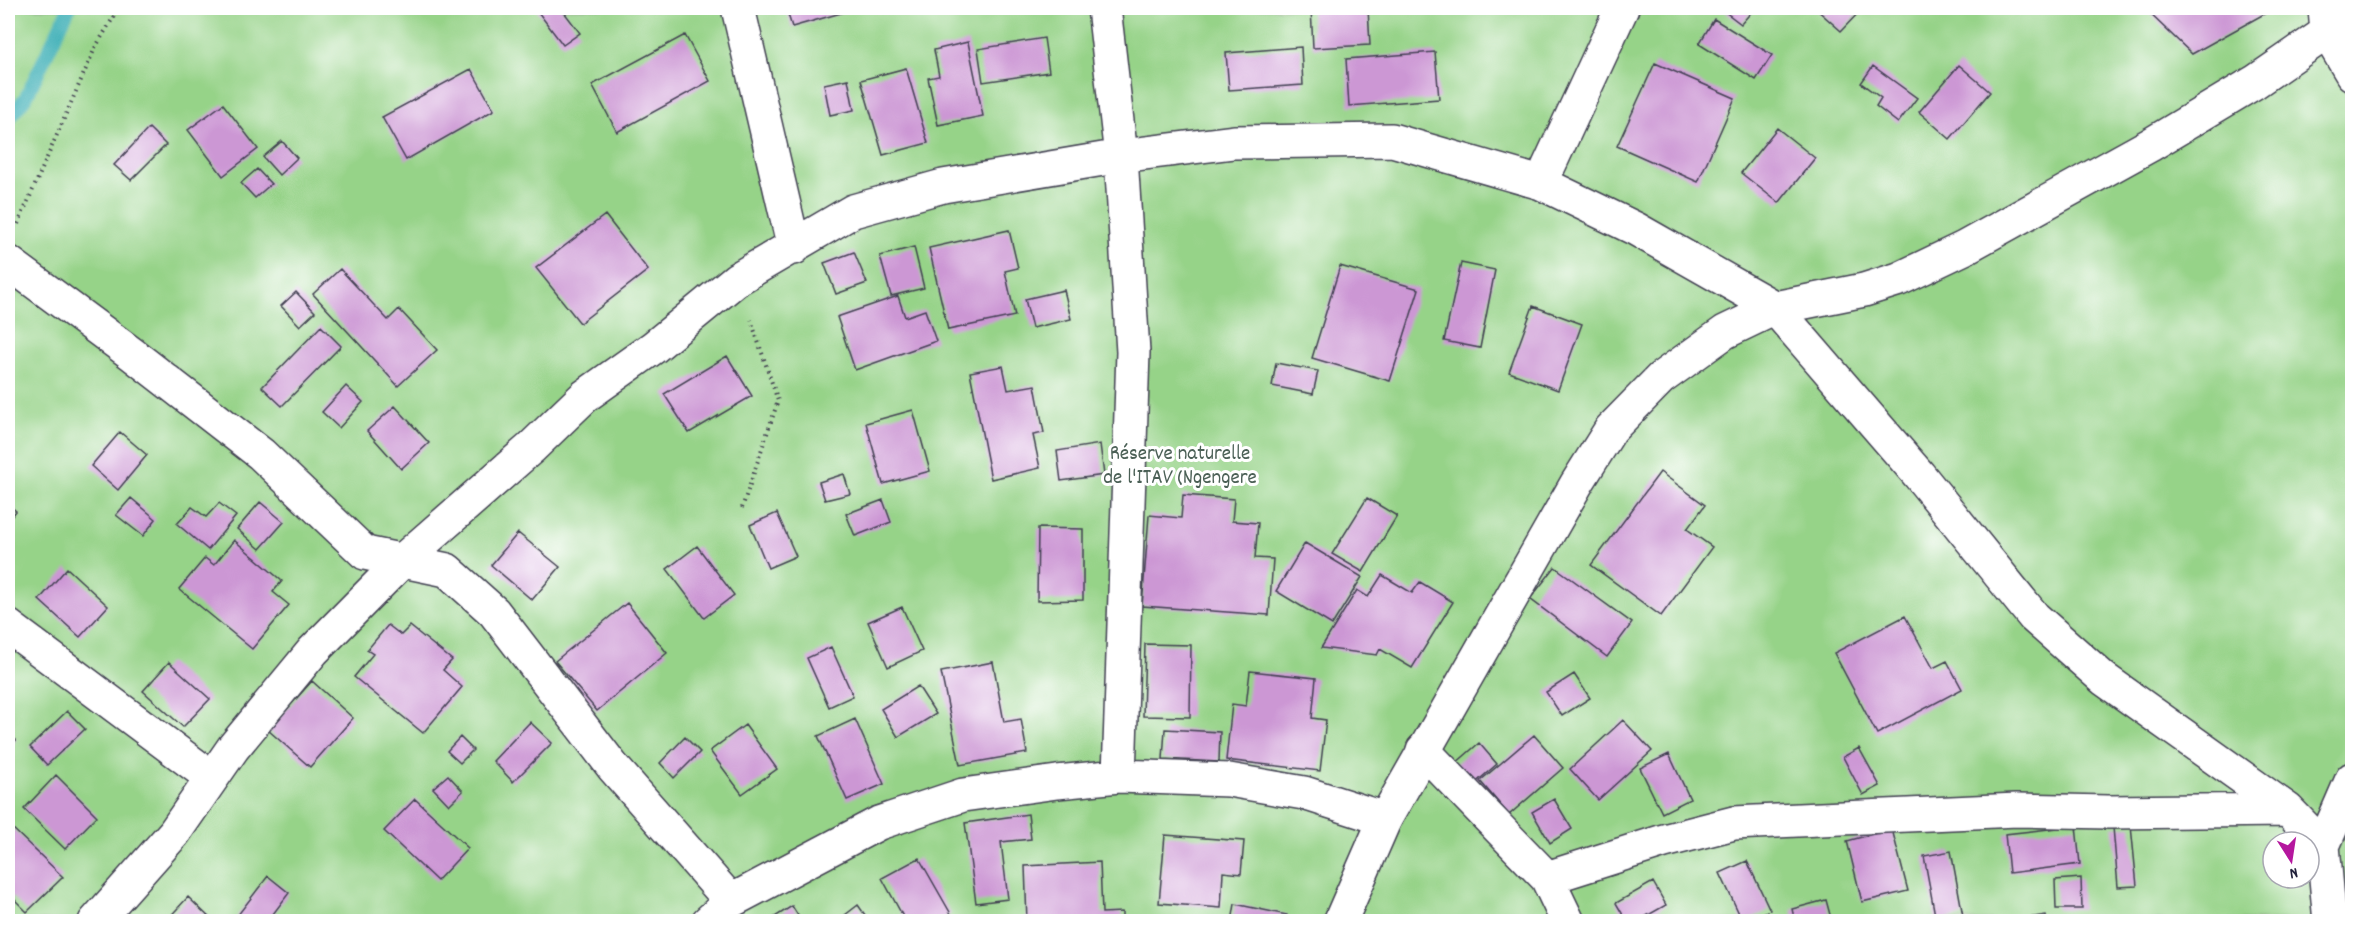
<svg xmlns="http://www.w3.org/2000/svg" width="2360" height="929" viewBox="0 0 2360 929" font-family="Dekko,sans-serif">
<style>
.green{fill:#96d388;stroke:#5c7a62;stroke-width:1.5;fill-rule:evenodd}
.lines{fill:none;stroke-linecap:round;stroke-linejoin:round}
.stream{stroke:#3fb0b7;stroke-width:14}
.building{fill:#cc97d4}
.minor-casing{stroke:#413f51;stroke-width:36}
.tertiary-casing{stroke:#413f51;stroke-width:36}
.path{stroke:#413f51;stroke-width:4;stroke-dasharray:1.5 4.5;stroke-linecap:butt}
.minor{stroke:#fff;stroke-width:33}
.tertiary{stroke:#fff;stroke-width:33}
.labels{text-anchor:middle;stroke-width:6;stroke-linejoin:round;paint-order:stroke}
.park-label{font-size:21px;fill:#4b6056;stroke:#fff}
</style>
<rect width="100%" height="100%" fill="#fff"/>
<filter id="ink" filterUnits="userSpaceOnUse"><feTurbulence type="fractalNoise" baseFrequency=".0167" numOctaves="2"/><feDisplacementMap in="SourceGraphic" scale="12" xChannelSelector="R" yChannelSelector="G"/><feConvolveMatrix kernelMatrix="1 2 1 2 8 2 1 2 1" color-interpolation-filters="sRGB"/></filter>
<filter id="wash" filterUnits="userSpaceOnUse"><feTurbulence type="fractalNoise" baseFrequency=".008" numOctaves="4" result="noise"/><feDisplacementMap in="SourceGraphic" scale="24" xChannelSelector="R" yChannelSelector="G"/><feGaussianBlur stdDeviation="1.35" result="paint"/><feColorMatrix in="noise" values="0 0 0 0 0 0 0 0 0 0 0 0 0 0 0 0 0 1.4 0 .05"/><feComposite in="paint" operator="in"/></filter>
<g filter="url(#wash)">
<rect width="100%" height="100%" fill="#f1e6cc"/>
<path class="green" d="M 8,8 L 2352,8 L 2352,921 L 8,921 ZM 2273,842 L 2309,842 L 2309,878 L 2273,878 Z"/>
<g class="lines">
<path class="stream" d="M 8,120 L 26,97 L 69,8"/>
</g>
<g id="blocks">
<path class="building" d="M 535,8 L 561,8 L 580,33 L 563,45 Z
M 786,8 L 847,8 L 848,11 L 792,27 Z
M 1311,8 L 1368,8 L 1370,45 L 1313,48 Z
M 1720,8 L 1755,8 L 1741,24 Z
M 1815,8 L 1863,8 L 1841,31 Z
M 2144,8 L 2275,8 L 2192,54 Z
M 1714,19 L 1772,55 L 1756,80 L 1699,44 Z
M 685,35 L 710,81 L 617,132 L 592,85 Z
M 1044,38 L 1049,72 L 983,82 L 978,49 Z
M 968,42 L 983,116 L 938,125 L 928,78 L 939,76 L 934,50 Z
M 1301,47 L 1303,85 L 1229,90 L 1226,53 Z
M 1435,52 L 1439,99 L 1349,106 L 1346,59 Z
M 1655,63 L 1735,98 L 1698,182 L 1617,146 Z
M 1959,65 L 1990,92 L 1950,139 L 1919,112 Z
M 1873,66 L 1917,98 L 1898,123 L 1876,106 L 1881,98 L 1861,83 Z
M 906,68 L 928,143 L 883,155 L 861,80 Z
M 471,69 L 494,110 L 406,160 L 382,117 Z
M 848,79 L 854,110 L 830,115 L 824,84 Z
M 223,104 L 258,149 L 223,176 L 188,130 Z
M 149,128 L 166,145 L 131,180 L 114,165 Z
M 1777,128 L 1815,158 L 1779,203 L 1741,173 Z
M 282,141 L 297,158 L 279,175 L 263,157 Z
M 257,169 L 271,184 L 255,198 L 241,183 Z
M 605,215 L 648,270 L 580,323 L 536,268 Z
M 1009,230 L 1018,268 L 1005,271 L 1015,316 L 948,330 L 929,248 Z
M 914,247 L 924,288 L 891,296 L 880,256 Z
M 854,252 L 867,283 L 836,294 L 824,263 Z
M 1461,263 L 1495,270 L 1480,348 L 1444,341 Z
M 1340,266 L 1419,289 L 1390,381 L 1312,358 Z
M 340,269 L 388,320 L 399,309 L 437,350 L 398,386 L 313,294 Z
M 1064,290 L 1071,319 L 1032,328 L 1025,299 Z
M 296,292 L 315,312 L 300,326 L 281,306 Z
M 898,296 L 905,317 L 925,310 L 936,341 L 855,370 L 837,317 Z
M 1533,306 L 1582,324 L 1558,390 L 1509,372 Z
M 321,326 L 341,346 L 282,406 L 262,387 Z
M 727,356 L 752,396 L 689,433 L 664,394 Z
M 1276,363 L 1318,371 L 1313,394 L 1272,386 Z
M 1003,366 L 1008,390 L 1035,385 L 1044,433 L 1033,435 L 1040,468 L 991,479 L 970,372 Z
M 346,386 L 363,402 L 339,428 L 322,412 Z
M 395,406 L 429,443 L 401,469 L 367,431 Z
M 913,410 L 930,471 L 883,484 L 866,423 Z
M 120,432 L 147,455 L 118,490 L 91,466 Z
M 1100,444 L 1104,475 L 1061,481 L 1057,451 Z
M 1660,472 L 1705,505 L 1687,529 L 1712,547 L 1661,616 L 1591,565 Z
M 844,474 L 850,494 L 825,500 L 819,482 Z
M 1183,495 L 1234,499 L 1232,521 L 1258,523 L 1255,558 L 1273,559 L 1269,615 L 1142,606 L 1149,515 L 1181,518 Z
M 131,498 L 156,519 L 143,536 L 116,515 Z
M 1367,498 L 1397,516 L 1363,572 L 1332,554 Z
M 883,500 L 891,522 L 855,536 L 846,514 Z
M 260,502 L 284,522 L 260,549 L 237,529 Z
M 219,503 L 236,516 L 208,550 L 177,524 L 192,507 L 206,517 Z
M 8,504 L 16,511 L 8,521 Z
M 777,513 L 796,556 L 768,568 L 750,525 Z
M 1038,528 L 1083,529 L 1083,600 L 1037,601 Z
M 518,533 L 560,567 L 532,600 L 491,565 Z
M 234,540 L 282,581 L 273,592 L 289,605 L 252,649 L 179,589 L 205,558 L 214,565 Z
M 1305,543 L 1362,577 L 1332,625 L 1276,591 Z
M 697,546 L 734,595 L 704,618 L 667,569 Z
M 1555,567 L 1632,623 L 1607,657 L 1530,599 Z
M 67,568 L 108,606 L 80,637 L 39,600 Z
M 1382,575 L 1412,593 L 1420,582 L 1453,602 L 1412,668 L 1380,649 L 1377,655 L 1321,648 L 1357,590 L 1368,597 Z
M 627,603 L 667,653 L 597,711 L 555,661 Z
M 902,607 L 922,651 L 888,667 L 868,622 Z
M 1905,616 L 1933,668 L 1947,661 L 1962,689 L 1877,734 L 1834,653 Z
M 388,625 L 401,635 L 410,626 L 452,660 L 443,670 L 462,687 L 423,733 L 354,677 L 373,654 L 367,650 Z
M 1145,644 L 1191,645 L 1190,717 L 1143,716 Z
M 831,647 L 853,696 L 829,707 L 807,658 Z
M 169,662 L 210,699 L 183,727 L 143,691 Z
M 993,662 L 1004,722 L 1021,719 L 1027,753 L 960,765 L 941,672 Z
M 1250,671 L 1316,678 L 1312,718 L 1326,720 L 1320,771 L 1226,760 L 1232,704 L 1246,706 Z
M 1574,674 L 1590,698 L 1562,716 L 1546,692 Z
M 312,681 L 353,718 L 310,767 L 268,730 Z
M 918,686 L 936,714 L 898,737 L 881,709 Z
M 67,711 L 85,729 L 47,765 L 30,747 Z
M 855,719 L 884,784 L 847,800 L 818,736 Z
M 1623,720 L 1652,751 L 1598,800 L 1570,769 Z
M 530,722 L 552,743 L 513,782 L 493,761 Z
M 745,725 L 777,769 L 742,794 L 710,751 Z
M 1165,729 L 1220,732 L 1219,762 L 1163,759 Z
M 8,733 L 16,740 L 8,750 Z
M 1534,735 L 1563,768 L 1509,815 L 1480,781 Z
M 460,737 L 473,750 L 460,763 L 447,751 Z
M 685,737 L 700,752 L 674,778 L 660,763 Z
M 1479,743 L 1497,764 L 1473,785 L 1455,764 Z
M 1859,748 L 1880,786 L 1863,795 L 1843,757 Z
M 1669,754 L 1690,799 L 1662,813 L 1640,768 Z
M 56,775 L 97,816 L 65,849 L 24,809 Z
M 448,775 L 463,791 L 449,805 L 433,788 Z
M 415,799 L 468,848 L 437,881 L 384,831 Z
M 1554,799 L 1572,829 L 1550,843 L 1532,812 Z
M 1028,814 L 1031,839 L 1001,842 L 1008,899 L 976,903 L 965,823 Z
M 9,825 L 63,877 L 27,912 L 8,893 Z
M 2076,826 L 2080,864 L 2009,873 L 2005,834 Z
M 2131,826 L 2137,886 L 2118,887 L 2113,827 Z
M 1892,829 L 1908,891 L 1862,902 L 1847,841 Z
M 1165,835 L 1244,841 L 1241,874 L 1223,872 L 1221,908 L 1159,903 Z
M 1951,851 L 1963,916 L 1936,921 L 1924,856 Z
M 919,858 L 951,914 L 937,922 L 906,922 L 882,878 Z
M 1747,861 L 1770,910 L 1743,922 L 1720,873 Z
M 1100,862 L 1102,913 L 1122,912 L 1122,922 L 1027,922 L 1025,866 Z
M 268,876 L 289,893 L 267,922 L 245,922 L 237,916 Z
M 2081,878 L 2082,909 L 2056,909 L 2055,880 Z
M 1653,882 L 1666,905 L 1636,922 L 1627,922 L 1616,903 Z
M 188,897 L 214,922 L 165,922 Z
M 1826,900 L 1832,922 L 1795,922 L 1792,909 Z
M 1235,904 L 1287,915 L 1286,922 L 1232,922 Z
M 858,905 L 870,922 L 836,922 Z
M 792,906 L 802,922 L 767,922 Z
M 2046,915 L 2047,922 L 2017,922 L 2017,920 Z"/>
</g>
</g>
<g filter="url(#ink)">
<use href="#blocks" fill-opacity="0" stroke="#413f51" stroke-width="1.5"/>
<g class="lines">
<g class="minor-casing">
<path id="minor" d="M 738,8 L 794,248
M 1104,8 L 1121,156 L 1133,352 L 1119,776
M 2325,8 L 2327,32 L 2352,74
M 1541,183 L 1622,8
M 8,262 L 132,354 L 261,454 L 365,553 L 447,570 L 494,612 L 613,767 L 731,901
M 8,626 L 212,778
M 1423,750 L 1547,878 L 1568,922
M 2323,846 L 2352,779
M 1547,878 L 1664,841 L 1734,823 L 2017,810 L 2108,812 L 2288,810
M 95,922 L 174,833 L 233,748 L 313,651 L 403,560 L 531,448 L 585,396 L 654,347 L 737,279 L 853,211 L 943,186 L 1121,156 L 1234,142 L 1392,140 L 1541,183 L 1636,229 L 1775,308 L 1919,475 L 2034,617 L 2104,679 L 2288,810 L 2323,846 L 2330,922
M 708,922 L 731,901 L 879,823 L 963,795 L 1057,782 L 1119,776 L 1229,780 L 1304,793 L 1385,819"/>
</g>
<g class="tertiary-casing">
<path id="tertiary" d="M 1340,922 L 1385,819 L 1577,483 L 1611,429 L 1661,378 L 1725,332 L 1775,308 L 1864,290 L 1899,279 L 1964,248 L 2150,145 L 2255,82 L 2352,15"/>
</g>
<path class="path" d="M 18,224 L 95,48 L 119,8
M 742,508 L 778,401 L 751,320"/>
<use href="#minor" class="minor"/>
<use href="#tertiary" class="tertiary"/>
</g>
</g>
<g class="labels">
<g class="park-label">
<text x="1180" y="459">Réserve naturelle<tspan x="1180" dy="24">de l'ITAV (Ngengere</tspan></text>
</g>
</g>
<rect width="2360" height="929" fill="none" stroke="#fff" stroke-width="30"/>
<g transform="translate(2291 860) rotate(168)"><circle r="28" fill="#ffffff" stroke="#a7a7b1" stroke-width="1.5"/>
<path d="M0-4.5L10 22L0 15L-10 22Z" fill="#b5179e"/>
<text y="-9" font-size="16" font-weight="bold" text-anchor="middle" fill="#22223b">N</text>
</g>
</svg>
